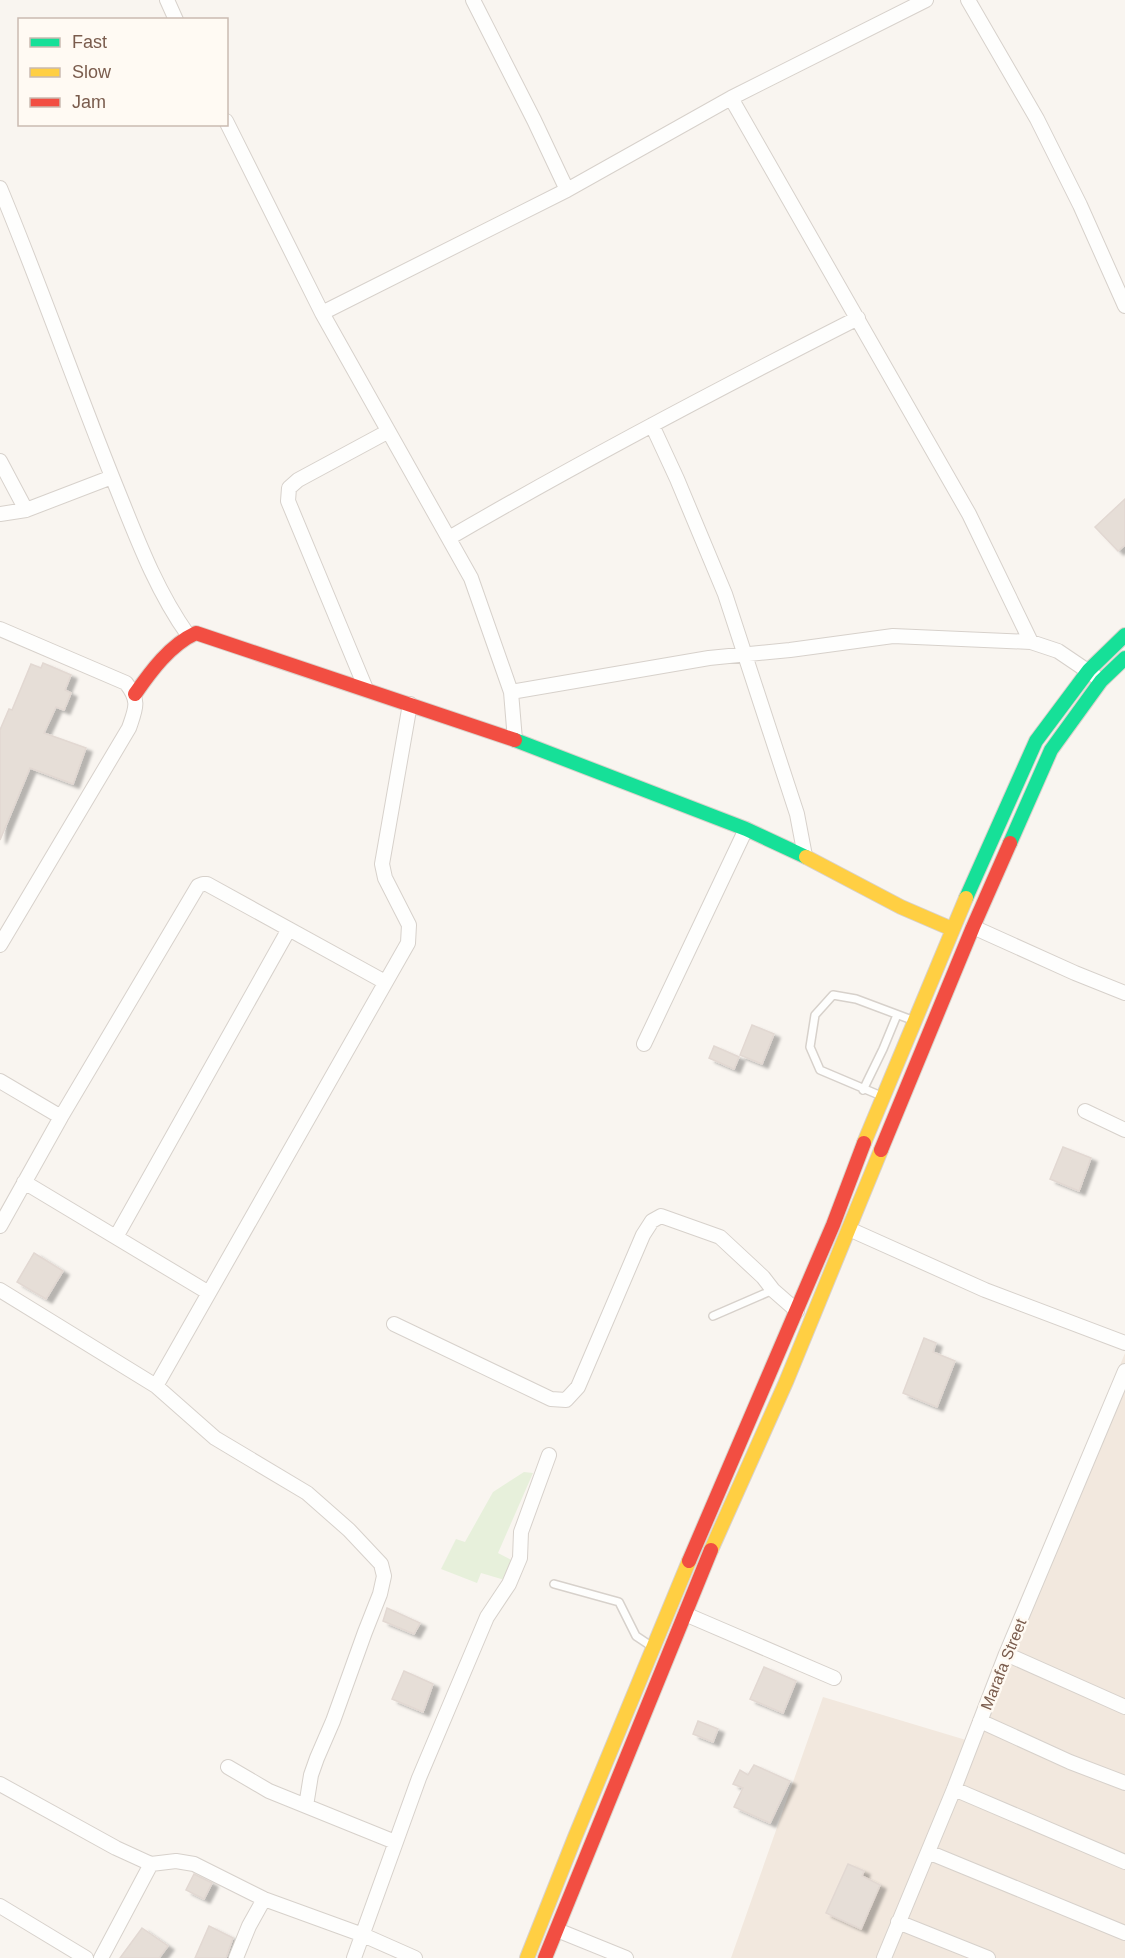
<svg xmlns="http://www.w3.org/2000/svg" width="1125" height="1958" viewBox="0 0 1125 1958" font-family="Arial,sans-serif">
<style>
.residential{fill:#f2e8de}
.green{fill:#e7f0db}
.building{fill:#e6ded7;stroke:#e2d8d2;stroke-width:1.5;filter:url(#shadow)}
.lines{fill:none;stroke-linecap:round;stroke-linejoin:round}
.lane-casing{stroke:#d7d1cb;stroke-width:10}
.street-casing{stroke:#d7d1cb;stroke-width:16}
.fast-casing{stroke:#d9d2cb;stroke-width:16}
.slow-casing{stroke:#d9d2cb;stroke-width:16}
.jam-casing{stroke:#d9d2cb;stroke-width:16}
.lane{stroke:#fefefd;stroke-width:7}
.street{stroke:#fefefd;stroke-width:14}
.fast{stroke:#16e098;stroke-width:14}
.slow{stroke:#ffcf43;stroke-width:14}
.jam{stroke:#f24e42;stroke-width:14}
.labels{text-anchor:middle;stroke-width:5;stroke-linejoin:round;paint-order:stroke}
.street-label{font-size:16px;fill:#7a5c4d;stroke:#fffaf3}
</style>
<defs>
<filter id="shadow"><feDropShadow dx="6" dy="4" stdDeviation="1.5" flood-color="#0004"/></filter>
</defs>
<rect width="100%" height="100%" fill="#f9f5f0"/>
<path class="residential" d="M 1125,1353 L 1125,1958 L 731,1958 L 823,1697 L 966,1740 Z"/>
<path class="green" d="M 524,1472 L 533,1473 L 498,1553 L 517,1563 L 508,1581 L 481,1573 L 477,1583 L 441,1569 L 456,1539 L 465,1542 L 493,1492 Z"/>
<path class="building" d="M 1125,499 L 1125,545 L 1118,551 L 1095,527 Z
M 43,663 L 71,675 L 65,690 L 71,693 L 64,710 L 56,707 L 44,733 L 86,748 L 73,784 L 30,768 L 0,840 L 0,730 L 9,709 L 12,710 L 31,664 L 41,668 Z
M 752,1025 L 774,1034 L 762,1064 L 740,1055 Z
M 714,1046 L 739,1057 L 734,1069 L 709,1058 Z
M 1063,1147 L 1091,1158 L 1079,1191 L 1050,1179 Z
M 34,1253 L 63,1271 L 46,1299 L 17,1282 Z
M 924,1338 L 936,1343 L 933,1352 L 955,1361 L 937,1407 L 903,1393 Z
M 387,1608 L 420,1623 L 414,1634 L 383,1621 Z
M 764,1667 L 796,1681 L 783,1713 L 750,1699 Z
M 404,1671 L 433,1684 L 423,1712 L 392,1699 Z
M 698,1721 L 718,1729 L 713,1742 L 693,1734 Z
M 754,1765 L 790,1781 L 770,1823 L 734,1807 L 743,1788 L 733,1784 L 740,1770 L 748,1775 Z
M 848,1864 L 864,1871 L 862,1876 L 880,1885 L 861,1929 L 826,1913 Z
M 194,1874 L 212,1883 L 204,1899 L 186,1890 Z
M 209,1926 L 233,1938 L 226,1958 L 195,1958 Z
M 142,1928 L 168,1946 L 159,1958 L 120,1958 Z"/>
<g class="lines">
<g class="lane-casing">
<path id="lane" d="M 863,1090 L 883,1049 L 897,1015
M 879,1095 L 820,1070 L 810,1047 L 815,1015 L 833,995 L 856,999 L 912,1020
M 713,1316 L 773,1290
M 554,1584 L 619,1602 L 636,1636 L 651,1646"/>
</g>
<g class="street-casing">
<path id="street" d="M 167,0 L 176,20
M 473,0 L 534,120 L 567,190
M 968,0 L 1037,119 L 1080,205 L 1125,306
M 731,98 L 969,514 L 1031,642
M 226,121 L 322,313 L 471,578 L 511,692 L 515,740
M 0,188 C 40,284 74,382 113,479 C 135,533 154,587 188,635
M 322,313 L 567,190 L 731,98 L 926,0
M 652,425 L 677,479 L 725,594 L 797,814 L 805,856
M 0,461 L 26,510
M 0,514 L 26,510 L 112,477
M 449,538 C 583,460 720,388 858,318
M 0,629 L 126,683 C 140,701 136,708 129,728 L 0,945
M 366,689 L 288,501 L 289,488 L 298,480 L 387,432
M 511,692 L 709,658 L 790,650 L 893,636 L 1031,642 L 1058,651 L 1095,676
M 973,927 L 1075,973 L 1125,993
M 644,1044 L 746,829
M 0,1081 L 61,1117
M 1085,1111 L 1125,1130
M 24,1182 L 209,1293
M 0,1226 L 61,1117 L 198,886 L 203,884 L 207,884 L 385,982
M 849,1229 L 985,1290 L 1125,1343
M 116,1237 L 289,929
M 0,1290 L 156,1386 L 215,1438 L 307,1493 L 349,1530 L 381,1564 L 384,1576 L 380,1594 L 365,1632 L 333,1721 L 317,1758 L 311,1775 L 306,1806
M 394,1324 L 551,1399 L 566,1400 L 578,1387 L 643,1235 L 652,1221 L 661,1216 L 720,1237 L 763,1277 L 773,1290 L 797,1311
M 156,1386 L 408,943 L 409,925 L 385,878 L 382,864 L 410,704
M 685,1614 L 834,1678
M 1006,1654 L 1125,1707
M 980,1721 L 1070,1762 L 1125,1783
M 228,1767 L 269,1791 L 395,1842
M 0,1784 L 116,1848 L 151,1864 L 176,1861 L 194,1864 L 264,1899 L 363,1935 L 415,1958
M 954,1789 L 1125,1862
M 928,1852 L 1125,1933
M 0,1906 L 86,1958
M 898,1922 L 988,1958
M 557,1930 L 626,1958
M 101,1958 L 151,1864
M 236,1958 L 249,1926 L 264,1899
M 354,1958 L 419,1778 L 487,1617 L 509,1584 L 520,1558 L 521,1532 L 549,1455
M 884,1958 L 954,1789 L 1006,1654 L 1125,1371"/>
</g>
<g class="fast-casing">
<path id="fast" d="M 515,740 L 746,829 L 806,857
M 1010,843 L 1051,750 L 1101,681 L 1125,658
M 966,898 L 1036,741 L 1089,670 L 1125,635"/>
</g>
<g class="slow-casing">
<path id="slow" d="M 806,857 L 901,907 L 952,929
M 864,1143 L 966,898
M 711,1550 L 786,1382 L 881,1150
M 527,1958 L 575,1837 L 689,1561"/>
</g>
<g class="jam-casing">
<path id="jam" d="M 135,694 C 151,671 170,645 196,633 L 515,740
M 881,1150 L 973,927 L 1010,843
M 689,1561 L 833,1225 L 864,1143
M 545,1958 L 711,1550"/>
</g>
<use href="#lane" class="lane"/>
<use href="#street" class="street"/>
<use href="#fast" class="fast"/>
<use href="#slow" class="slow"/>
<use href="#jam" class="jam"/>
</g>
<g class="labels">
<g class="street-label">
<text transform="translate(1003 1664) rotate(-68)" y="6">Marafa Street</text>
</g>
</g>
<rect x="18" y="18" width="210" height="108" fill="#fffaf3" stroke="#cabbb1" stroke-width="1.5"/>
<rect x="30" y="38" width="30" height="9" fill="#16e098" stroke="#cabbb1" stroke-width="1.5"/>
<text x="72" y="48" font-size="18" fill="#7a5c4d">Fast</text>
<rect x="30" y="68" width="30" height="9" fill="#ffcf43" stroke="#cabbb1" stroke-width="1.5"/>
<text x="72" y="78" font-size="18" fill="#7a5c4d">Slow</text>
<rect x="30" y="98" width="30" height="9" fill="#f24e42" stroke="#cabbb1" stroke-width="1.5"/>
<text x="72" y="108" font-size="18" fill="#7a5c4d">Jam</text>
</svg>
